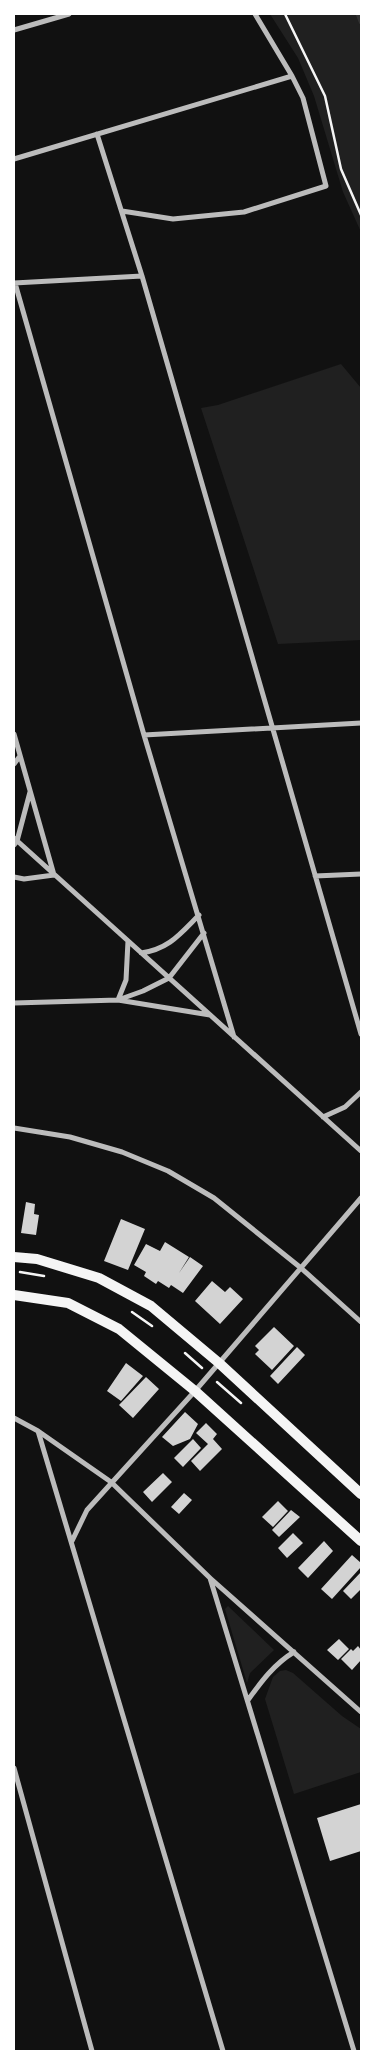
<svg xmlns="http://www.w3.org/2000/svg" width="375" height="2065" viewBox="0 0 375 2065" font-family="'IBM Plex Serif',serif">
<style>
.green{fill:#202020}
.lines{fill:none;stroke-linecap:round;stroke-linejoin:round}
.stream{stroke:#333;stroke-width:4.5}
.building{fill:#d3d3d3}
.path{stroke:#f5f5f5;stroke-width:2.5}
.minor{stroke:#bcbcbc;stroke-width:5}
.secondary{stroke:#f5f5f5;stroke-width:10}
</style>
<rect width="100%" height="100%" fill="#111"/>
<path class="green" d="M 270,14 L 358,14 L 361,22 L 361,232 L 343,192 L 314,96 L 298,58 Z
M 341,364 L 361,388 L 361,640 L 278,644 L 201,408 L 218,405 Z
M 228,1606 L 274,1650 L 250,1673 L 247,1683 L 225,1609 Z
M 286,1670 L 293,1673 L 342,1716 L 361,1729 L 361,1772 L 294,1794 L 265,1699 L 273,1677 L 280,1671 Z"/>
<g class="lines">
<path class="stream" d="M 358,14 L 361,22"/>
</g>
<path class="building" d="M 26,1202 L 35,1204 L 34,1214 L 39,1215 L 36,1235 L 21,1233 Z
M 121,1219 L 145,1229 L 128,1270 L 104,1261 Z
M 165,1242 L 189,1257 L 179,1273 L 190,1257 L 203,1266 L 183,1293 L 171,1285 L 169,1288 L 158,1281 L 156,1284 L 144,1276 L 146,1272 L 134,1265 L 146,1244 L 160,1251 Z
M 212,1281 L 225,1292 L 230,1287 L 243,1299 L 220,1324 L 195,1301 Z
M 274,1327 L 294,1346 L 272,1370 L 255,1354 L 259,1350 L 255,1346 Z
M 297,1347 L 305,1355 L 278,1384 L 270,1376 Z
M 126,1363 L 143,1376 L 121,1401 L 107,1391 Z
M 146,1377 L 159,1389 L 133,1418 L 119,1405 Z
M 185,1412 L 198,1424 L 190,1439 L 173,1446 L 162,1437 Z
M 206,1423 L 217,1434 L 213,1439 L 222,1449 L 200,1471 L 191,1461 L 208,1444 L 196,1433 Z
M 193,1439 L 201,1448 L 183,1467 L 174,1458 Z
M 163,1473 L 172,1482 L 152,1502 L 143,1492 Z
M 184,1493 L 192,1500 L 179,1514 L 171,1507 Z
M 278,1501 L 288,1511 L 273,1527 L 262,1517 Z
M 291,1510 L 300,1517 L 279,1537 L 272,1530 Z
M 293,1533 L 303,1543 L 287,1558 L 278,1548 Z
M 324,1541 L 333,1551 L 308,1578 L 298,1568 Z
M 352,1555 L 361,1563 L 361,1567 L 332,1599 L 321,1589 Z
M 361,1572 L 361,1589 L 351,1599 L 343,1591 Z
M 339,1639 L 349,1649 L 338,1660 L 327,1650 Z
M 358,1646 L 361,1650 L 361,1660 L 352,1670 L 341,1659 L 351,1649 L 353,1651 Z
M 361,1804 L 361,1851 L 330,1861 L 317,1818 Z"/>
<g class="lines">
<path class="path" d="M 285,14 L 325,96 L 341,169 L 361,215
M 20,1272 L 44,1276
M 132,1312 L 152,1326
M 185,1353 L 202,1368
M 217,1382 L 241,1403"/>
<path class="minor" d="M 14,30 L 69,14
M 97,134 L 142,276 L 361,1034
M 14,159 L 292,76
M 122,211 L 173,219 L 244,212 L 326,186 L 303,98 L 292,76 L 255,14
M 14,283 L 142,276
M 15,283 L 144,735 L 234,1037
M 14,734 L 54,875 L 24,879 L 14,877
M 144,735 L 361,723
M 14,764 L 20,756
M 14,838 L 361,1151
M 14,845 L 17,841 L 30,792
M 315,876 L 361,874
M 128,941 L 126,980 L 118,1000 L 210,1015
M 141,953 C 169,949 180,934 199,915
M 14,1003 L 118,1000 L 143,991 L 169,978 L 204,933
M 323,1117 L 345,1107 L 361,1092
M 14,1128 L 70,1137 L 122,1152 L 168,1171 L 214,1198 L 301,1268 L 361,1322
M 14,1418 L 38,1431 L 111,1482 L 210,1578 L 361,1712
M 38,1431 L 223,2051
M 72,1541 L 87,1510 L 195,1391 L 361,1198
M 210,1578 L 354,2051
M 248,1700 C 261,1682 274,1664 294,1652
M 14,1768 L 92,2051"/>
<path class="secondary" d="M 14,1257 L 37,1259 L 99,1278 L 151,1306 L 219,1363 L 361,1494
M 14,1295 L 68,1303 L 119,1329 L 195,1391 L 361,1541"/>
</g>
<rect width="375" height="2065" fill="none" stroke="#ffffff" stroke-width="30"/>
</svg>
